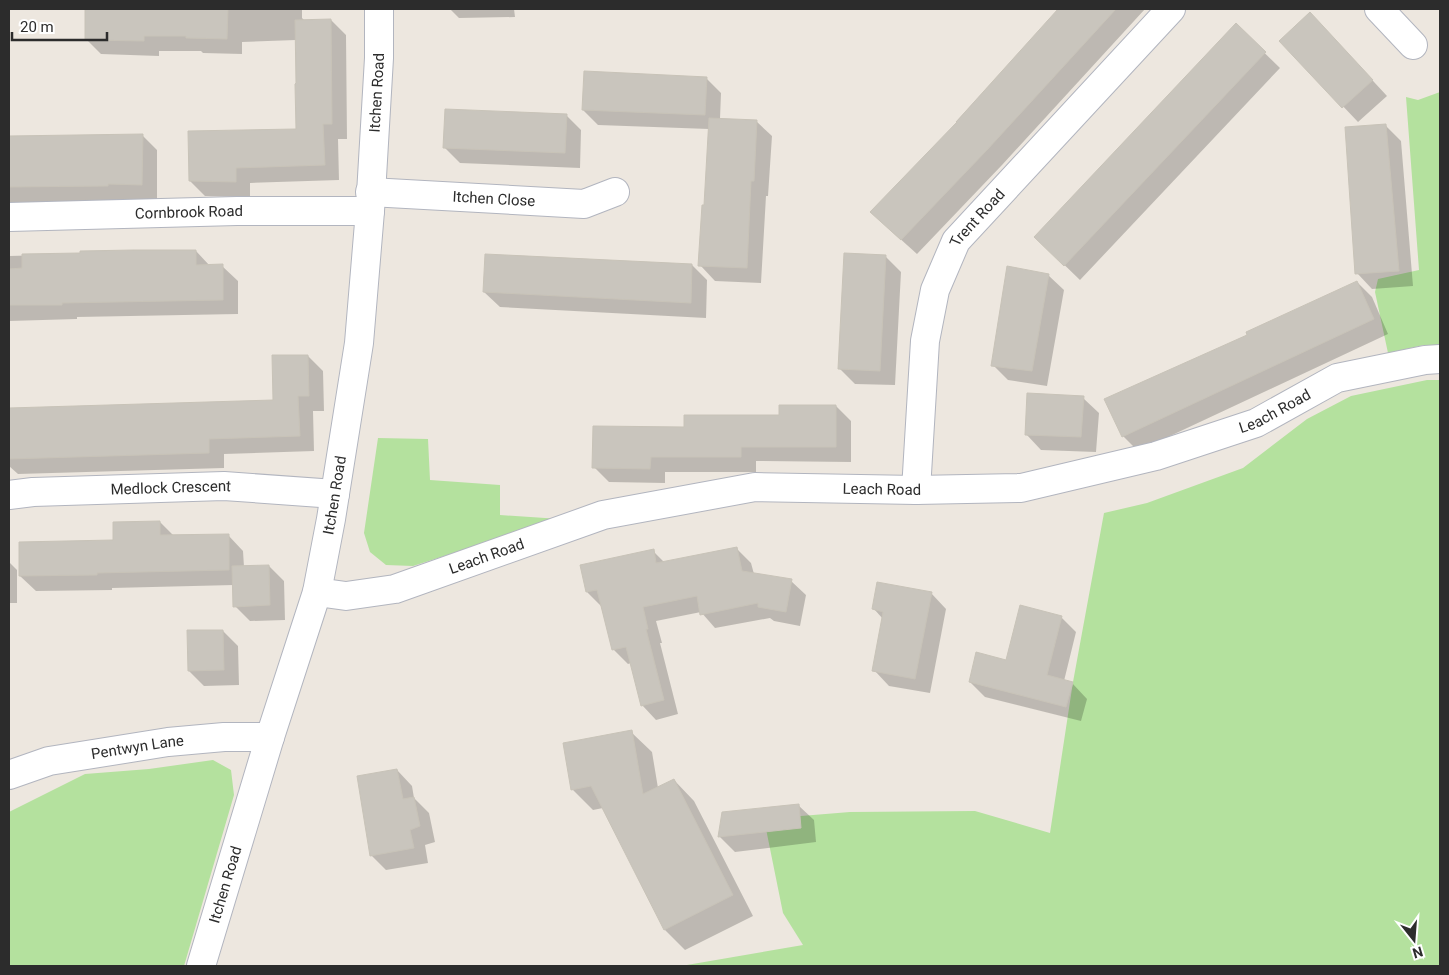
<svg xmlns="http://www.w3.org/2000/svg" width="1449" height="975" viewBox="0 0 1449 975" font-family="Roboto,sans-serif">
<style>
.green{fill:#b4e19e}
.shadow{fill:#0003}
.building{fill:#c9c5bd;stroke:#c8c3b8}
.lines{fill:none;stroke-linecap:round;stroke-linejoin:round}
.minor-casing{stroke:#b2b5bf;stroke-width:30}
.minor{stroke:#fff;stroke-width:28}
.labels{text-anchor:middle;stroke-width:5;stroke-linejoin:round;paint-order:stroke}
.street-label{font-size:15px;fill:#2c2c2c;stroke:#fff}
</style>
<rect width="100%" height="100%" fill="#ede7df"/>
<path class="green" d="M 1440,92 L 1440,345 L 1424,345 L 1388,353 L 1375,292 L 1378,279 L 1419,270 L 1406,97 L 1418,100 Z
M 1427,380 L 1440,380 L 1440,966 L 681,966 L 803,945 L 783,913 L 764,819 L 850,812 L 975,811 L 1050,833 L 1073,682 L 1104,513 L 1147,503 L 1243,468 L 1307,419 L 1351,396 Z
M 378,438 L 428,439 L 430,480 L 500,485 L 500,515 L 560,519 L 413,566 L 386,565 L 370,552 L 364,533 Z
M 213,760 L 231,770 L 234,795 L 184,966 L 9,966 L 9,812 L 85,774 L 149,769 Z"/>
<path class="shadow" d="M 87,9 L 302,9 L 302,18 L 305,21 L 331,20 L 346,35 L 347,139 L 338,139 L 339,180 L 250,183 L 250,197 L 205,196 L 190,181 L 297,131 L 296,40 L 242,42 L 242,54 L 203,53 L 201,51 L 159,51 L 159,56 L 101,54 L 86,39 Z
M 450,9 L 514,9 L 515,17 L 459,18 Z
M 1060,9 L 1145,9 L 1002,165 L 917,254 L 887,227 L 958,122 L 957,121 Z
M 1236,25 L 1280,68 L 1080,280 L 1051,252 Z
M 1325,29 L 1387,96 L 1358,122 L 1281,41 Z
M 706,78 L 721,93 L 720,119 L 756,121 L 772,136 L 768,196 L 766,196 L 761,283 L 715,281 L 700,265 L 705,206 L 709,129 L 598,125 L 583,110 Z
M 566,115 L 581,130 L 580,168 L 460,163 L 444,147 Z
M 1386,126 L 1401,141 L 1413,286 L 1372,289 L 1357,273 Z
M 142,135 L 157,150 L 157,200 L 122,199 L 122,201 L 9,203 L 9,138 Z
M 196,251 L 210,266 L 222,266 L 238,281 L 238,314 L 77,317 L 77,319 L 9,321 L 9,256 Z
M 886,257 L 901,272 L 895,385 L 855,384 L 839,368 Z
M 692,265 L 707,280 L 706,318 L 500,307 L 484,292 Z
M 1048,275 L 1064,290 L 1047,386 L 1008,380 L 993,365 Z
M 1357,282 L 1372,297 L 1388,334 L 1138,451 L 1123,436 L 1249,335 Z
M 308,356 L 323,371 L 324,411 L 313,411 L 314,451 L 224,454 L 224,468 L 18,474 L 9,466 L 9,409 L 163,406 L 274,402 Z
M 1083,398 L 1099,413 L 1096,452 L 1041,450 L 1026,434 Z
M 836,406 L 851,421 L 851,462 L 756,461 L 756,472 L 665,472 L 665,483 L 609,482 L 594,467 L 685,428 L 780,417 Z
M 160,522 L 174,536 L 228,535 L 243,551 L 244,567 L 269,566 L 284,581 L 285,620 L 250,621 L 235,606 L 234,585 L 112,588 L 112,590 L 36,591 L 20,576 L 115,541 Z
M 737,549 L 751,563 L 754,574 L 791,581 L 806,595 L 800,626 L 774,621 L 770,618 L 715,628 L 701,612 L 656,621 L 662,643 L 660,643 L 678,714 L 656,720 L 642,705 L 631,663 L 628,664 L 613,649 L 601,606 L 587,592 L 653,551 L 665,563 Z
M 9,562 L 17,570 L 17,603 L 9,603 Z
M 931,593 L 946,609 L 930,693 L 889,686 L 874,670 L 883,619 L 874,609 Z
M 1061,617 L 1076,632 L 1064,681 L 1072,683 L 1087,699 L 1081,721 L 985,697 L 970,682 L 1007,661 Z
M 223,631 L 238,646 L 239,685 L 204,686 L 189,671 Z
M 631,732 L 652,752 L 658,788 L 674,780 L 694,801 L 753,916 L 685,950 L 665,930 L 603,808 L 593,810 L 572,789 Z
M 397,770 L 412,786 L 414,798 L 429,813 L 435,842 L 425,845 L 428,863 L 386,870 L 371,855 Z
M 798,805 L 814,820 L 816,842 L 735,852 L 720,837 L 723,814 Z"/>
<path class="building" d="M 85,9 L 228,9 L 227,39 L 186,38 L 186,36 L 144,36 L 144,41 L 85,40 Z
M 1058,9 L 1116,9 L 987,150 L 901,240 L 870,212 L 957,122 L 956,122 Z
M 1310,12 L 1373,80 L 1342,108 L 1279,41 Z
M 331,19 L 332,124 L 323,124 L 325,165 L 236,168 L 236,182 L 189,181 L 188,131 L 296,129 L 295,84 L 296,83 L 295,20 Z
M 1236,23 L 1266,52 L 1064,266 L 1034,237 Z
M 584,71 L 707,77 L 705,115 L 582,110 Z
M 445,109 L 567,114 L 565,153 L 443,148 Z
M 709,118 L 757,120 L 754,181 L 751,181 L 747,268 L 698,266 L 702,205 L 704,205 Z
M 1386,124 L 1399,271 L 1355,274 L 1345,127 Z
M 143,134 L 142,185 L 108,184 L 108,186 L 9,187 L 9,136 Z
M 134,250 L 196,250 L 196,265 L 223,264 L 223,300 L 62,303 L 62,305 L 9,305 L 9,269 L 22,268 L 22,254 L 80,253 L 80,251 Z
M 844,253 L 886,255 L 880,371 L 838,369 Z
M 485,254 L 692,264 L 691,303 L 483,292 Z
M 1007,266 L 1049,274 L 1032,371 L 991,366 Z
M 1357,281 L 1374,319 L 1122,437 L 1104,399 L 1247,335 L 1246,332 Z
M 272,355 L 308,355 L 309,396 L 298,396 L 300,436 L 209,439 L 209,453 L 9,459 L 9,408 L 273,400 Z
M 1027,393 L 1084,396 L 1081,437 L 1025,435 Z
M 779,405 L 836,405 L 836,447 L 741,447 L 741,457 L 651,457 L 650,469 L 592,468 L 593,426 L 684,427 L 684,415 L 779,415 Z
M 160,521 L 160,535 L 229,534 L 229,570 L 97,573 L 97,575 L 19,576 L 19,542 L 113,540 L 113,522 Z
M 737,547 L 742,571 L 792,579 L 786,612 L 758,607 L 758,603 L 700,615 L 697,596 L 643,607 L 648,629 L 646,629 L 664,700 L 641,706 L 626,647 L 612,650 L 597,590 L 586,592 L 580,565 L 654,549 L 656,563 Z
M 269,565 L 270,605 L 233,607 L 232,566 Z
M 877,582 L 932,592 L 915,679 L 872,671 L 883,612 L 872,609 Z
M 1020,605 L 1062,616 L 1047,675 L 1073,682 L 1066,707 L 969,682 L 976,652 L 1006,660 Z
M 187,630 L 223,630 L 224,670 L 188,671 Z
M 632,730 L 643,794 L 674,779 L 733,895 L 664,930 L 591,786 L 571,790 L 563,743 Z
M 397,769 L 403,799 L 414,797 L 420,826 L 410,830 L 414,848 L 370,856 L 357,776 Z
M 799,804 L 801,828 L 718,837 L 722,812 Z"/>
<g class="lines">
<g class="minor-casing">
<g id="minor">
<path d="M 1379,9 L 1413,45"/>
<path id="s1" d="M 370,192 L 584,204 L 615,192"/>
<path id="s2" d="M 9,217 L 237,211 L 370,211"/>
<path id="s3" d="M 916,490 L 925,341 L 935,290 L 956,241 L 1171,9"/>
<path id="s4" d="M 9,495 L 33,492 L 224,486 L 335,494"/>
<path id="s5" d="M 317,592 L 346,596 L 395,589 L 603,515 L 755,487 L 916,490 L 1021,488 L 1156,456 L 1256,423 L 1337,378 L 1425,360 L 1440,359"/>
<path id="s6" d="M 9,775 L 49,761 L 168,742 L 224,737 L 270,737"/>
<path id="s7" d="M 201,966 L 270,737 L 317,592 L 331,519 L 359,343 L 370,211 L 379,58 L 379,9"/>
</g>
</g>
<use href="#minor" class="minor"/>
</g>
<g class="labels">
<g class="street-label">
<text dy="5" stroke="none"><textPath href="#s7" startOffset="895">Itchen Road</textPath></text>
<text dy="5" stroke="none"><textPath href="#s1" startOffset="124">Itchen Close</textPath></text>
<text dy="5" stroke="none"><textPath href="#s2" startOffset="180">Cornbrook Road</textPath></text>
<text dy="5" stroke="none"><textPath href="#s3" startOffset="286">Trent Road</textPath></text>
<text dy="5" stroke="none"><textPath href="#s5" startOffset="986">Leach Road</textPath></text>
<text dy="5" stroke="none"><textPath href="#s4" startOffset="162">Medlock Crescent</textPath></text>
<text dy="5" stroke="none"><textPath href="#s5" startOffset="581">Leach Road</textPath></text>
<text dy="5" stroke="none"><textPath href="#s7" startOffset="490">Itchen Road</textPath></text>
<text dy="5" stroke="none"><textPath href="#s5" startOffset="176">Leach Road</textPath></text>
<text dy="5" stroke="none"><textPath href="#s6" startOffset="132">Pentwyn Lane</textPath></text>
<text dy="5" stroke="none"><textPath href="#s7" startOffset="85">Itchen Road</textPath></text>
</g>
</g>
<rect width="1449" height="975" fill="none" stroke="#2c2c2c" stroke-width="20"/>
<g transform="translate(1414 940) rotate(163)" stroke="#ffffff" stroke-width="4" paint-order="stroke">
<path d="M0-4L9 19L0 12L-9 19Z" fill="#2c2c2c"/>
<text y="-8" font-size="14" font-weight="bold" text-anchor="middle" fill="#2c2c2c">N</text>
</g>
<path d="M12 32v8h95v-8" fill="none" stroke="#2c2c2c" stroke-width="2.5"/>
<text x="20" y="32" font-size="15" fill="#2c2c2c" stroke="#ffffff" stroke-width="4" paint-order="stroke">20 m</text>
</svg>
